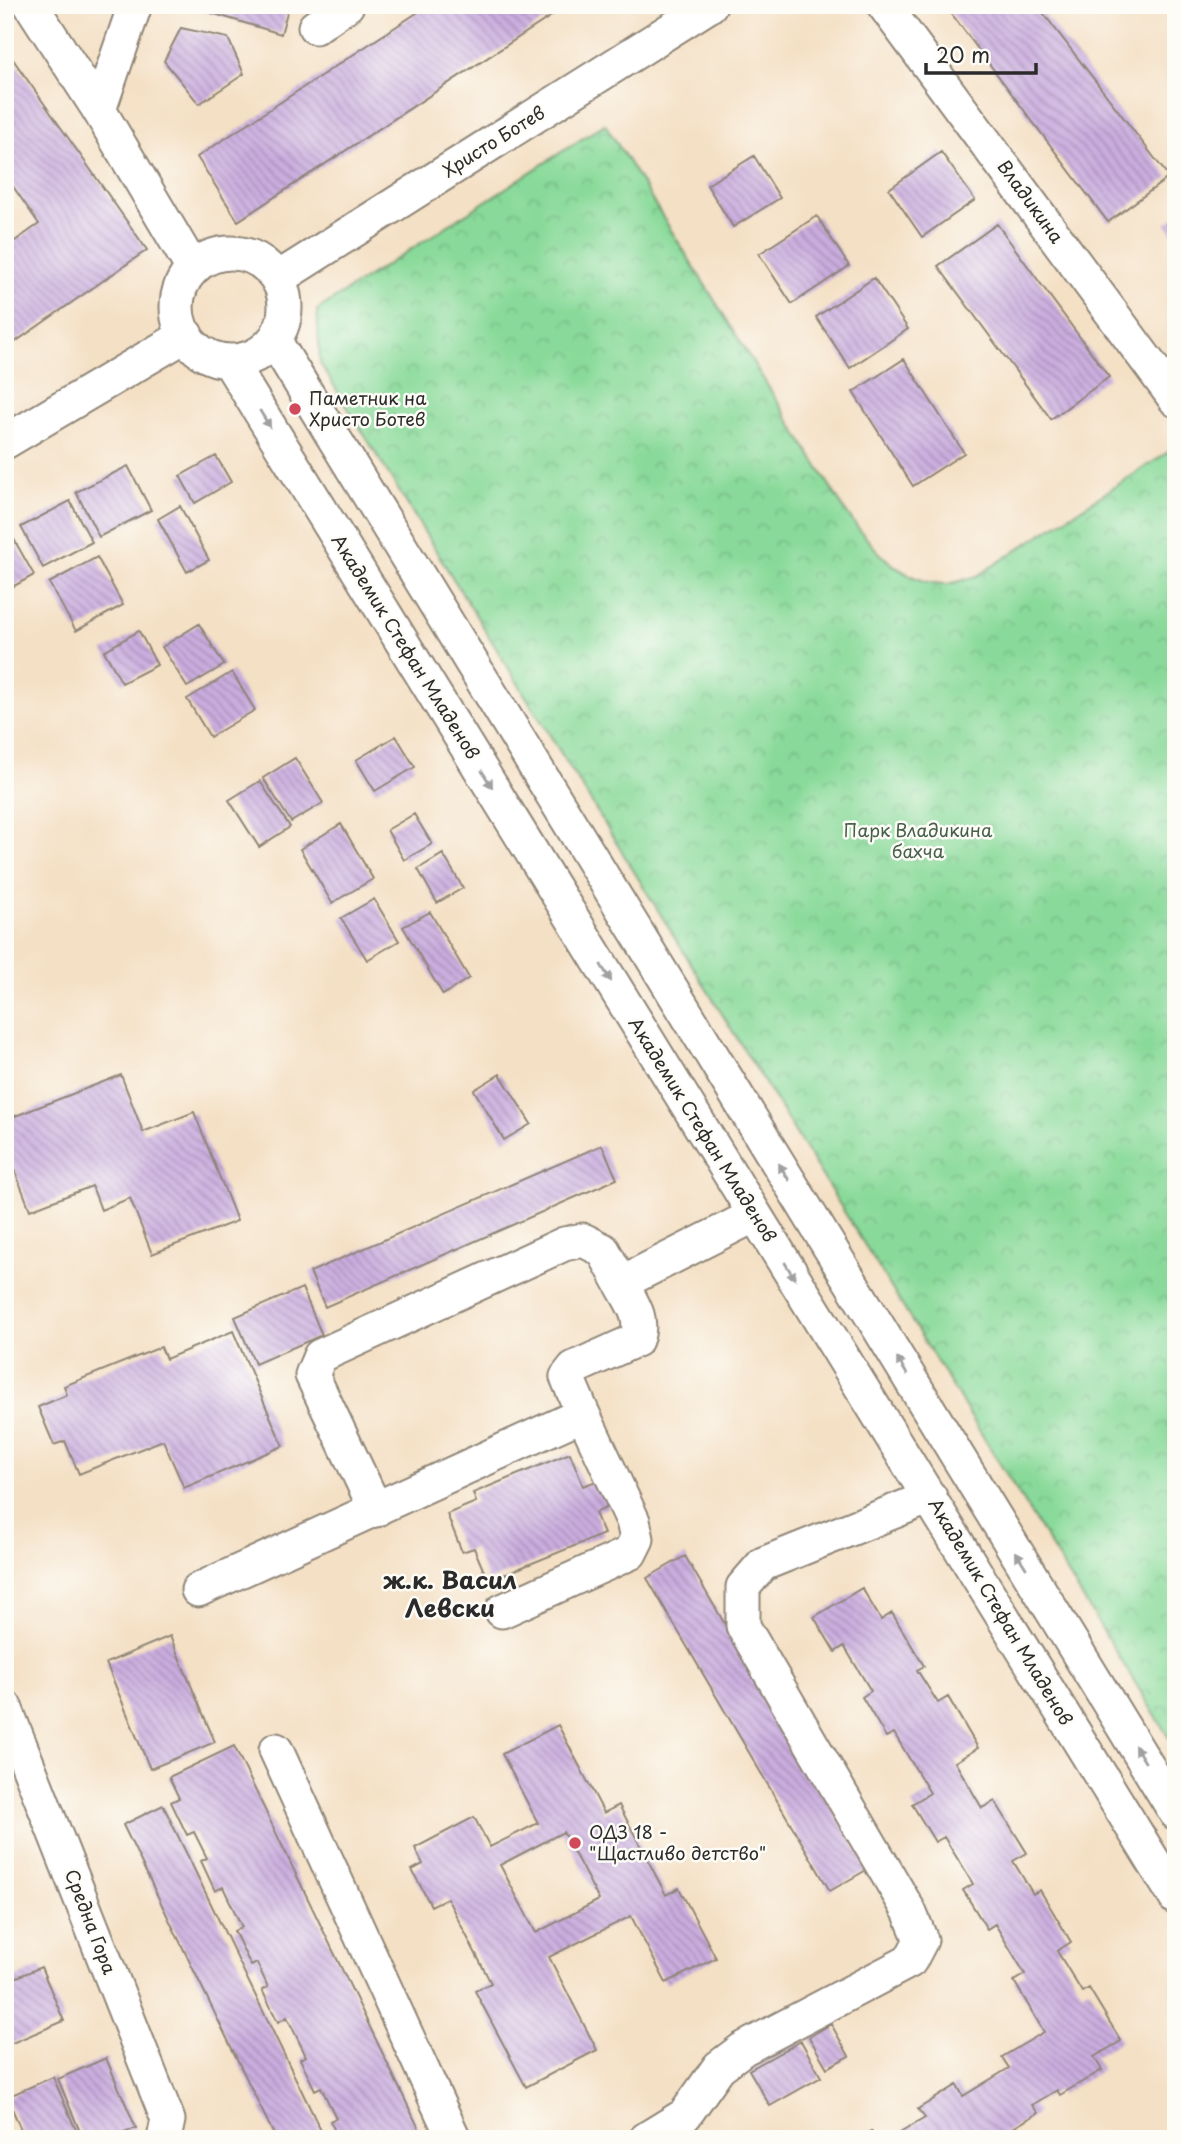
<svg xmlns="http://www.w3.org/2000/svg" width="1181" height="2144" viewBox="0 0 1181 2144" font-family="'Playpen Sans',sans-serif">
<style>
.park{fill:url(#park-crowns);stroke:#5a8262;stroke-width:2}
.building{fill:url(#building-back-hatch);fill-rule:evenodd}
.lines{fill:none;stroke-linecap:round;stroke-linejoin:round}
.minor-casing{stroke:#908678;stroke-width:37}
.minor{stroke:#fff;stroke-width:33}
.oneway{fill:#a0a0a0}
.poi-dot{fill:#d1495b;stroke:#fdfcf7;stroke-width:2.5}
.labels{text-anchor:middle;stroke-width:5;stroke-linejoin:round;paint-order:stroke}
.street-label{font-size:18px;fill:#2b2b2b;stroke:#fdfcf7}
.poi-label{font-size:18px;fill:#2b2b2b;stroke:#fdfcf7;text-anchor:start}
.park-label{font-size:18px;fill:#47604c;stroke:#fdfcf7}
.district-label{font-size:24px;font-weight:bold;fill:#2b2b2b;stroke:#fdfcf7}
</style>
<defs>
<pattern id="park-crowns" width="20" height="18" patternUnits="userSpaceOnUse" patternTransform="scale(1.75)"><rect width="20" height="18" fill="#89da9a"/><path d="M2 6a3 3 0 1 1 6 0M12 15a3 3 0 1 1 6 0" fill="none" stroke="#76bb85"/></pattern>
<pattern id="building-back-hatch" width="6" height="6" patternUnits="userSpaceOnUse" patternTransform="scale(1.75)"><rect width="6" height="6" fill="#caaddf"/><path d="M-1 5l2 2M0 0l6 6M5-1l2 2" fill="none" stroke="#a48db5"/></pattern>
</defs>
<rect width="100%" height="100%" fill="#fdfcf7"/>
<filter id="ink" filterUnits="userSpaceOnUse"><feTurbulence type="fractalNoise" baseFrequency=".0143" numOctaves="2"/><feDisplacementMap in="SourceGraphic" scale="14" xChannelSelector="R" yChannelSelector="G"/><feConvolveMatrix kernelMatrix="1 2 1 2 8 2 1 2 1" color-interpolation-filters="sRGB"/></filter>
<filter id="wash" filterUnits="userSpaceOnUse"><feTurbulence type="fractalNoise" baseFrequency=".00686" numOctaves="4" result="noise"/><feDisplacementMap in="SourceGraphic" scale="28" xChannelSelector="R" yChannelSelector="G"/><feGaussianBlur stdDeviation="1.57" result="paint"/><feColorMatrix in="noise" values="0 0 0 0 0 0 0 0 0 0 0 0 0 0 0 0 0 1.4 0 .05"/><feComposite in="paint" operator="in"/></filter>
<g filter="url(#wash)">
<rect width="100%" height="100%" fill="#f4e0c5"/>
<path class="park" d="M 605,124 L 846,512 C 871,546 899,583 945,584 C 955,584 968,578 977,576 L 1176,447 L 1176,1749 L 320,363 L 317,310 Z"/>
<g id="blocks">
<path class="building" d="M 207,5 L 289,5 L 281,34 L 205,11 Z
M 429,5 L 568,5 L 238,221 L 197,157 Z
M 945,5 L 1037,5 L 1169,177 L 1108,222 Z
M 181,28 L 228,38 L 244,74 L 199,104 L 164,61 Z
M 5,48 L 147,250 L 5,349 L 5,248 L 39,224 L 5,175 Z
M 941,152 L 975,200 L 922,237 L 889,189 Z
M 754,156 L 780,198 L 733,227 L 707,185 Z
M 817,216 L 849,266 L 792,304 L 759,254 Z
M 1176,216 L 1176,237 L 1166,224 Z
M 997,224 L 1109,377 L 1051,419 L 938,266 Z
M 874,278 L 908,329 L 850,368 L 816,317 Z
M 904,359 L 964,453 L 913,486 L 853,392 Z
M 216,456 L 231,482 L 195,503 L 180,476 Z
M 128,466 L 151,510 L 99,537 L 76,492 Z
M 70,501 L 92,542 L 43,568 L 21,527 Z
M 180,506 L 209,560 L 187,572 L 158,519 Z
M 7,527 L 34,575 L 5,591 L 5,528 Z
M 97,557 L 123,605 L 76,631 L 49,583 Z
M 199,624 L 224,665 L 187,687 L 162,647 Z
M 139,631 L 157,665 L 122,683 L 104,651 Z
M 232,672 L 255,710 L 210,737 L 187,699 Z
M 396,736 L 415,767 L 375,791 L 356,760 Z
M 295,758 L 323,803 L 291,822 L 263,778 Z
M 260,781 L 290,827 L 259,847 L 229,800 Z
M 414,814 L 432,844 L 404,860 L 387,830 Z
M 341,824 L 373,879 L 332,903 L 300,849 Z
M 443,854 L 463,888 L 437,903 L 418,869 Z
M 374,899 L 399,941 L 367,960 L 341,918 Z
M 430,912 L 469,978 L 443,995 L 403,927 Z
M 500,1074 L 531,1124 L 504,1140 L 474,1090 Z
M 121,1075 L 143,1132 L 194,1112 L 237,1221 L 152,1254 L 130,1198 L 101,1210 L 92,1186 L 30,1210 L 5,1145 L 5,1120 Z
M 602,1145 L 617,1179 L 325,1307 L 310,1272 Z
M 302,1288 L 322,1335 L 255,1364 L 235,1317 Z
M 233,1331 L 283,1446 L 184,1488 L 163,1440 L 79,1474 L 65,1441 L 54,1445 L 38,1407 L 67,1395 L 64,1386 L 161,1347 L 166,1359 Z
M 570,1453 L 583,1486 L 599,1480 L 610,1506 L 595,1513 L 604,1534 L 488,1581 L 474,1548 L 462,1552 L 447,1514 L 476,1502 L 473,1493 Z
M 685,1556 L 868,1869 L 830,1891 L 647,1578 Z
M 862,1588 L 881,1620 L 892,1613 L 924,1666 L 917,1670 L 938,1703 L 948,1697 L 978,1748 L 955,1762 L 982,1808 L 995,1801 L 1027,1853 L 1013,1861 L 1033,1894 L 1040,1890 L 1071,1942 L 1057,1951 L 1082,1992 L 1089,1988 L 1121,2041 L 1094,2057 L 1102,2070 L 1060,2095 L 1057,2090 L 1032,2105 L 1038,2113 L 995,2139 L 890,2139 L 925,2118 L 918,2109 L 957,2085 L 963,2096 L 1009,2068 L 1002,2057 L 1044,2032 L 1014,1981 L 1025,1974 L 995,1924 L 987,1929 L 963,1890 L 973,1884 L 944,1837 L 935,1842 L 912,1804 L 930,1793 L 894,1733 L 886,1737 L 862,1697 L 871,1691 L 844,1646 L 835,1652 L 814,1617 Z
M 170,1636 L 215,1742 L 150,1769 L 106,1663 Z
M 558,1725 L 604,1813 L 619,1805 L 666,1895 L 679,1888 L 716,1958 L 666,1983 L 631,1916 L 549,1957 L 597,2050 L 526,2087 L 475,1991 L 491,1983 L 447,1898 L 431,1906 L 412,1870 L 423,1864 L 415,1848 L 474,1817 L 490,1847 L 538,1823 L 502,1754 ZM 563,1832 L 599,1900 L 536,1933 L 500,1865 Z
M 234,1746 L 424,2139 L 339,2139 L 330,2121 L 336,2118 L 321,2087 L 315,2090 L 300,2059 L 306,2056 L 287,2017 L 278,2022 L 262,1990 L 268,1987 L 257,1963 L 251,1966 L 234,1931 L 242,1927 L 223,1887 L 215,1891 L 201,1861 L 207,1858 L 194,1832 L 187,1835 L 171,1802 L 179,1798 L 169,1777 Z
M 163,1805 L 325,2139 L 276,2139 L 123,1825 Z
M 41,1967 L 64,2021 L 5,2046 L 5,1982 Z
M 831,2024 L 849,2056 L 827,2068 L 809,2037 Z
M 801,2041 L 821,2077 L 770,2106 L 749,2070 Z
M 106,2058 L 136,2128 L 110,2139 L 83,2139 L 58,2079 Z
M 53,2077 L 80,2139 L 25,2139 L 7,2097 Z
M 871,2131 L 876,2139 L 859,2139 Z"/>
</g>
</g>
<g filter="url(#ink)">
<use href="#blocks" fill-opacity="0" stroke="#908678" stroke-width="2"/>
<g class="lines">
<g class="minor-casing">
<path id="minor" d="M 31,5 L 99,110 L 193,269
M 884,5 L 1176,400
M 315,27 L 347,5
M 99,110 L 135,5
M177 307a54 54 0 1 1 108 0a54 54 0 1 1-108 0Z
M 277,279 L 710,5
M 274,340 L 1176,1813
M 229,361 L 1176,1898
M 5,442 L 186,335
M 376,1510 L 312,1375 L 320,1356 L 564,1244 L 583,1240 L 603,1250 L 621,1283
M 198,1590 L 583,1414 L 567,1377 L 574,1368 L 636,1340 C 645,1318 631,1302 621,1283 L 755,1215
M 502,1611 L 630,1553 L 637,1539 L 633,1521 L 583,1414
M 5,1707 L 168,2120 L 164,2139
M 276,1750 L 454,2139
M 646,2139 L 685,2115 L 719,2067 L 743,2049 L 910,1961 L 921,1940 L 909,1911 L 743,1626 L 743,1587 L 763,1564 L 930,1497"/>
</g>
<use href="#minor" class="minor"/>
</g>
<defs><path id="oneway-solid" d="M-6-.8H1V-3.2L6.5 0L1 3.2V.8H-6Z" transform="scale(1.75)"/></defs>
<g class="oneway">
<use href="#oneway-solid" transform="translate(265 419) rotate(58)"/>
<use href="#oneway-solid" transform="translate(487 779) rotate(58)"/>
<use href="#oneway-solid" transform="translate(606 973) rotate(58)"/>
<use href="#oneway-solid" transform="translate(784 1172) rotate(-121)"/>
<use href="#oneway-solid" transform="translate(790 1271) rotate(58)"/>
<use href="#oneway-solid" transform="translate(902 1366) rotate(-121)"/>
<use href="#oneway-solid" transform="translate(1021 1560) rotate(-122)"/>
<use href="#oneway-solid" transform="translate(1140 1754) rotate(-122)"/>
</g>
</g>
<g class="poi-dot">
<circle cx="295" cy="409" r="7"/>
<circle cx="575" cy="1843" r="7"/>
</g>
<g class="labels">
<g class="street-label">
<text transform="translate(494 142) rotate(-32)" y="6">Христо Ботев</text>
<text transform="translate(1030 202) rotate(54)" y="6">Владикина</text>
<text transform="translate(405 647) rotate(58)" y="6">Академик Стефан Младенов</text>
<text transform="translate(702 1130) rotate(58)" y="6">Академик Стефан Младенов</text>
<text transform="translate(1000 1612) rotate(59)" y="6">Академик Стефан Младенов</text>
<text transform="translate(90 1922) rotate(69)" y="6">Средна Гора</text>
</g>
<g class="poi-label">
<text x="309" y="405">Паметник на<tspan x="309" dy="21">Христо Ботев</tspan></text>
<text x="589" y="1839">ОДЗ 18 -<tspan x="589" dy="21">"Щастливо детство"</tspan></text>
</g>
<g class="park-label">
<text x="918" y="837">Парк Владикина<tspan x="918" dy="21">бахча</tspan></text>
</g>
<g class="district-label">
<text x="450" y="1589">ж.к. Васил<tspan x="450" dy="28">Левски</tspan></text>
</g>
</g>
<rect width="1181" height="2144" fill="none" stroke="#fdfcf7" stroke-width="28"/>
<path d="M926 63v10h110v-10" fill="none" stroke="#2b2b2b" stroke-width="3.5"/>
<text x="936" y="63" font-size="21" fill="#2b2b2b" stroke="#fdfcf7" stroke-width="5" paint-order="stroke">20 m</text>
</svg>
